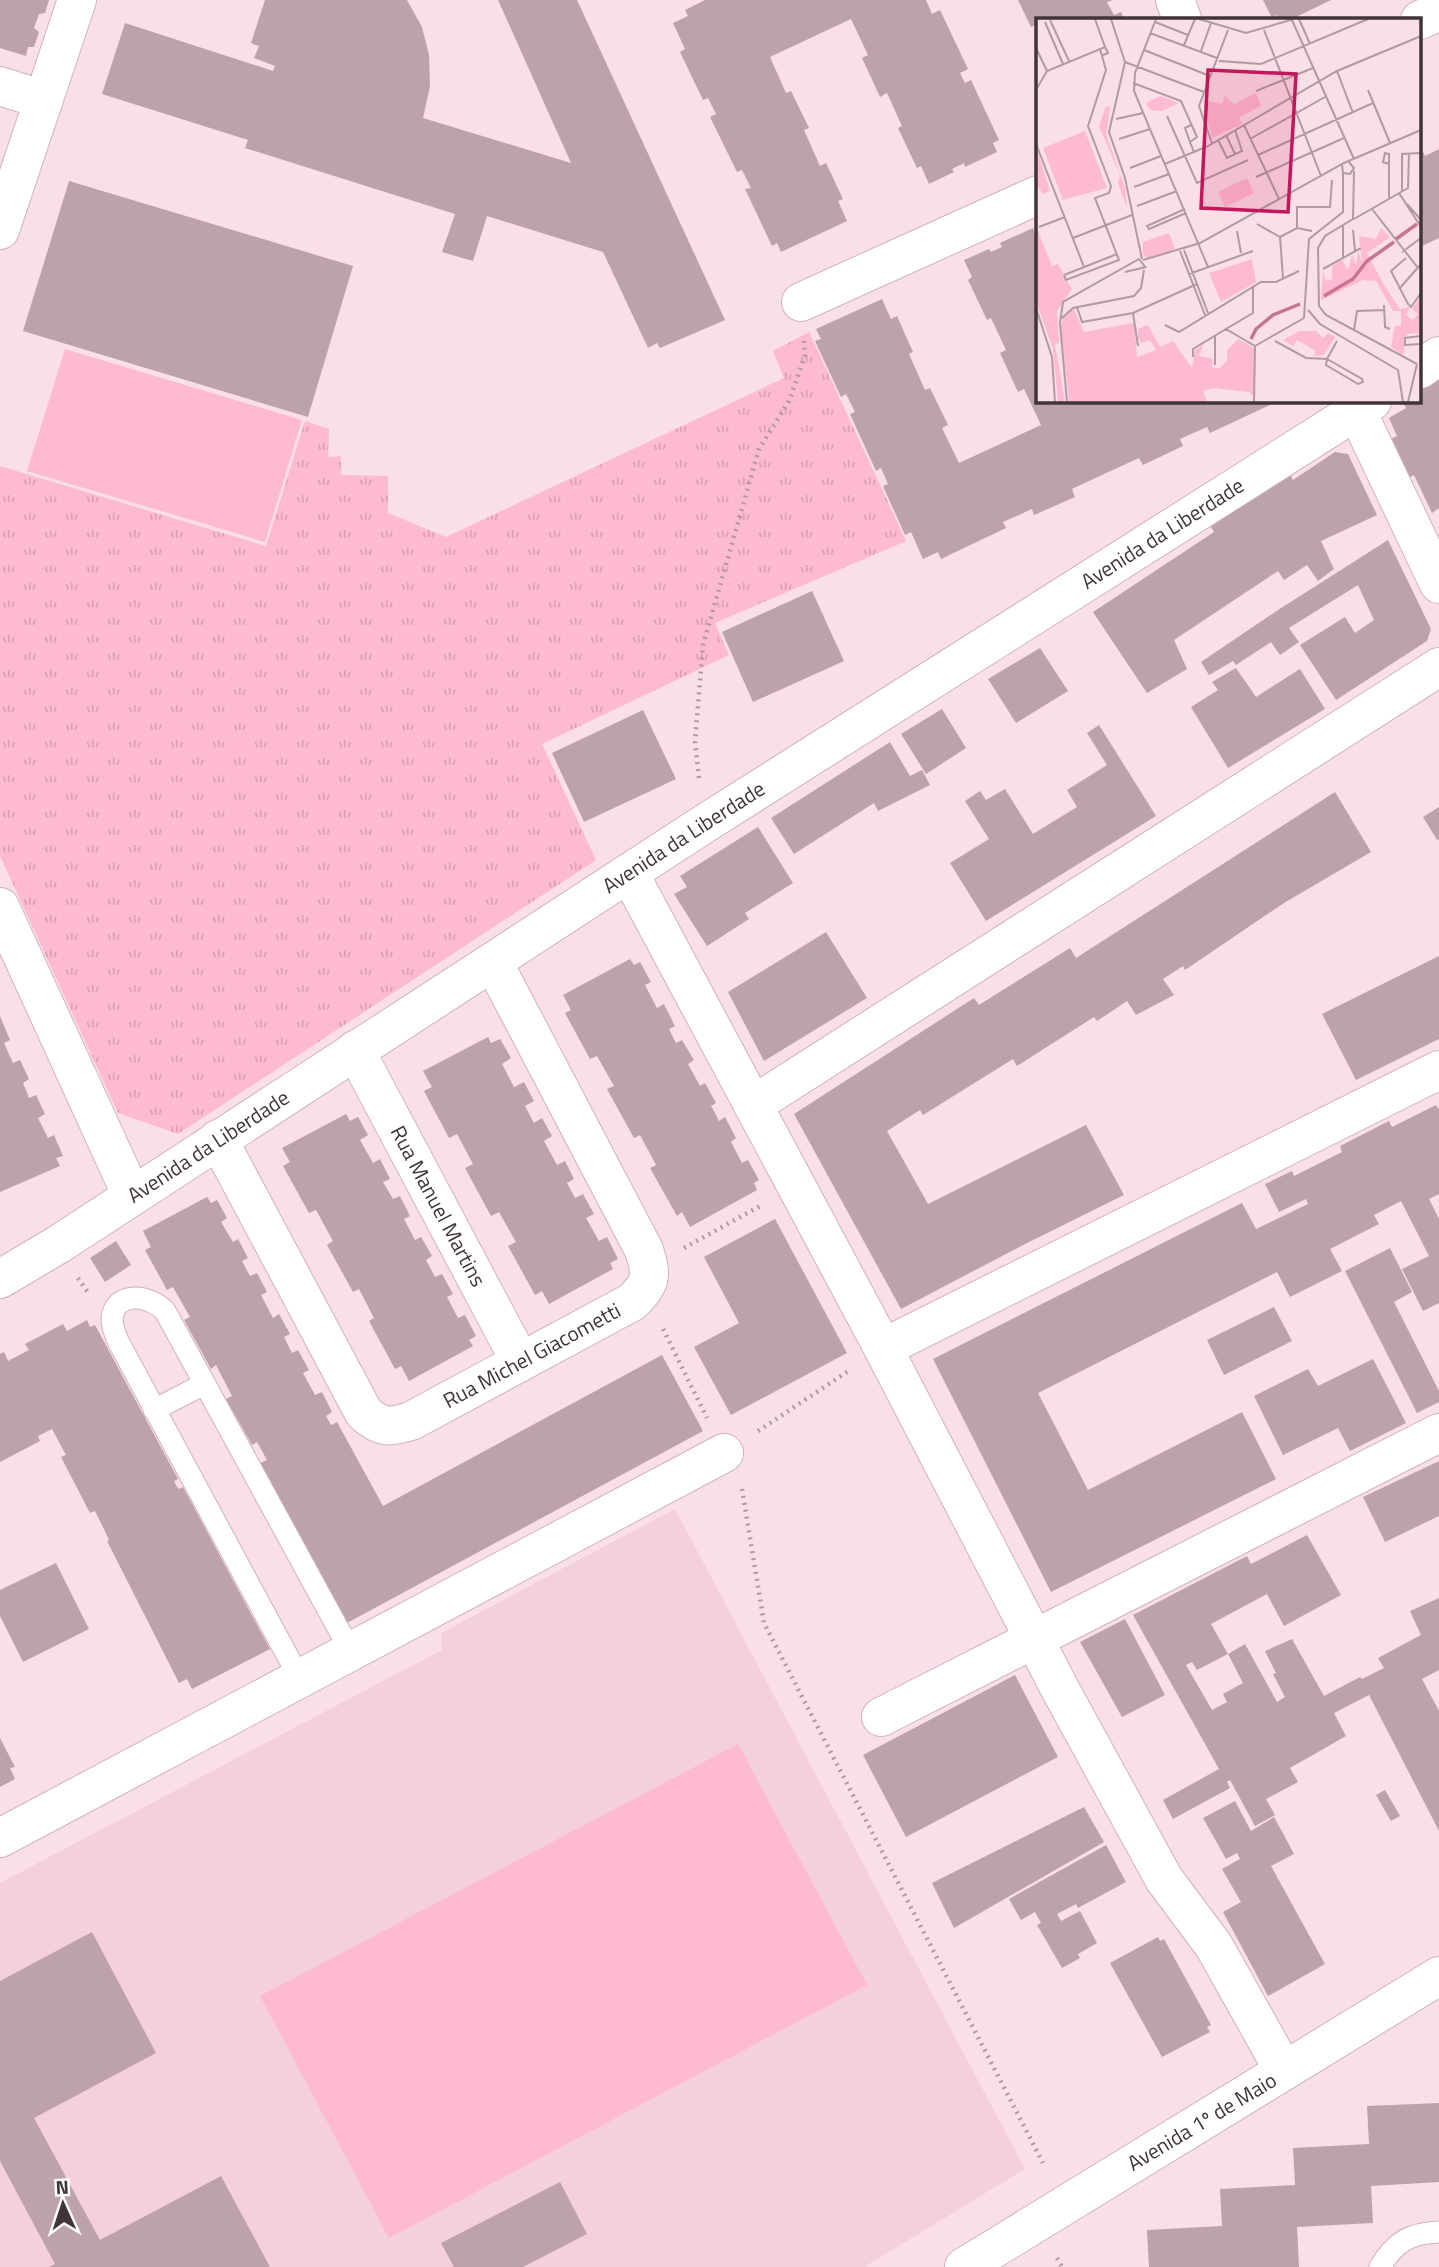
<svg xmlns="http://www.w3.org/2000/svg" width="1439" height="2267" viewBox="0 0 1439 2267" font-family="'Titillium Web',sans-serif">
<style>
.built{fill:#f4d0da}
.grass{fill:url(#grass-tufts)}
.pitch{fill:#febace}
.building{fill:#bda2a9}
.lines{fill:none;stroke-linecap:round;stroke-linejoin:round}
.service-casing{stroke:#cfb4bb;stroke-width:23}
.minor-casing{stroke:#cfb4bb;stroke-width:40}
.secondary-casing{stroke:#cfb4bb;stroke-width:40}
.path{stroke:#af9a9f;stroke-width:4.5;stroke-dasharray:2 5;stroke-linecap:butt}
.service{stroke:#fff;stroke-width:21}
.minor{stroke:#fff;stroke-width:38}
.secondary{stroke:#fff;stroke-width:38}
.labels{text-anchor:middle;stroke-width:5;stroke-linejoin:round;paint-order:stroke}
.street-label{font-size:21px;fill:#3f3437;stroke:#fff}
.inset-river{fill:none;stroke:#c6758f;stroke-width:3.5}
.inset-road{fill:none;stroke:#b09ba0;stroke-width:2}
.view{fill:#c2185b;fill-opacity:0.15;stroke:#c2185b;stroke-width:3.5}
.inset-edge{fill:none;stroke:#3f3437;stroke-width:3.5}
</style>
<defs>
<pattern id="grass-tufts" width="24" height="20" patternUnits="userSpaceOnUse" patternTransform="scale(1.75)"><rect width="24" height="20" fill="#febace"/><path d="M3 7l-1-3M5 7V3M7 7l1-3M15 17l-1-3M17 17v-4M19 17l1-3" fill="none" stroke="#dba0b2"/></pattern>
</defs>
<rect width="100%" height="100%" fill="#fbdfe6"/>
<path class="built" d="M 675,1509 L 1025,2169 L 864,2267 L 0,2267 L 0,1883 L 442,1650 L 441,1633 Z"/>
<path class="grass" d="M 809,332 L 906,541 L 715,623 L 729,655 L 542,744 L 596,860 L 178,1134 L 118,1113 L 0,856 L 0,466 L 266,546 L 305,421 L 329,429 L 328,457 L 341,456 L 341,475 L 388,476 L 388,513 L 446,537 L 784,378 L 773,351 Z"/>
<path class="pitch" d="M 65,349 L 302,420 L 265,542 L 27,471 Z
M 738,1744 L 867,1985 L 389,2238 L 260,1996 Z"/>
<path class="building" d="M 0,0 L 49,0 L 45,13 L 39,14 L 34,28 L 39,32 L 34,47 L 28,47 L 26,56 L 0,48 Z
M 265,0 L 407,0 L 422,27 L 429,55 L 430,86 L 423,118 L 571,163 L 498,0 L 577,0 L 725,320 L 660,348 L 657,343 L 648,348 L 603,252 L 487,216 L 473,261 L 442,252 L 455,214 L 245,148 L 248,140 L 102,94 L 125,23 L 273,71 L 275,66 L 254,58 L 259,46 L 251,43 Z
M 705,0 L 926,0 L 932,14 L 940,10 L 968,69 L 960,73 L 965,83 L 971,80 L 999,140 L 993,143 L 997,152 L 965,167 L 964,163 L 952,169 L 954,172 L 929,184 L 921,166 L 917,168 L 898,128 L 902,126 L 887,93 L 880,97 L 862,58 L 868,55 L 851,19 L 770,57 L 786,93 L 791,91 L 809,128 L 804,130 L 820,166 L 826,163 L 843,199 L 838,201 L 847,221 L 781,252 L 777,243 L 772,246 L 745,189 L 751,188 L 742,170 L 737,172 L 710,117 L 716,114 L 708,98 L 703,100 L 680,52 L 685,49 L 673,23 L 688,16 L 685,10 Z
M 1018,0 L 1113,0 L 1107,2 L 1114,15 L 1121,12 L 1124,19 L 1038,19 L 1038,29 L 1036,25 L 1031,27 Z
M 1263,0 L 1331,0 L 1292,19 L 1279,19 L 1277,15 L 1272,18 Z
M 1420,145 L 1425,156 L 1439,149 L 1439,238 L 1420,247 Z
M 69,181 L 353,266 L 308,417 L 23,331 Z
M 1033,228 L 1036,237 L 1038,236 L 1038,401 L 1273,401 L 1274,403 L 1210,433 L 1207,427 L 1180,439 L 1183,446 L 1143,465 L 1139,458 L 1104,474 L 1072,489 L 1075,497 L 1034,515 L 1032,509 L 1003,522 L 1006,528 L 941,559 L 938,552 L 923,559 L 911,532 L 905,535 L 883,486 L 888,484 L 881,468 L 876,471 L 850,414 L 855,412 L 846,394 L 841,397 L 815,341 L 821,339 L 816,329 L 882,299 L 891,319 L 897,316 L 913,352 L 909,354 L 925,390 L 930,388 L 948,425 L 942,428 L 959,463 L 1041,425 L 1024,389 L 1018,392 L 1000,353 L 1006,350 L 991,318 L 987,320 L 968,280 L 972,277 L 964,260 L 989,249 L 991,252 L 1002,247 L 1000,243 Z
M 1439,375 L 1439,508 L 1432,513 L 1414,475 L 1406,479 L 1388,440 L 1397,436 L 1389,418 L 1406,408 L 1402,401 L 1420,401 L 1420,388 Z
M 1335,452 L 1348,454 L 1377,515 L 1321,541 L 1334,569 L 1318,581 L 1307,565 L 1284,580 L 1278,571 L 1174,640 L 1187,669 L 1147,693 L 1093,612 L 1214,532 L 1210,525 L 1289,473 L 1293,480 Z
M 1388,540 L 1431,629 L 1427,641 L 1336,700 L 1300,645 L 1345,617 L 1355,633 L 1374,620 L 1358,585 L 1289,628 L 1299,642 L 1280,655 L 1271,642 L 1236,665 L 1233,661 L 1209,675 L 1201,662 L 1278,610 Z
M 812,591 L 844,661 L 753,702 L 722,632 Z
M 1040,648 L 1068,691 L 1016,723 L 988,679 Z
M 1236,668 L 1256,697 L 1300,669 L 1325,709 L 1228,768 L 1191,707 L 1218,690 L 1212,682 Z
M 942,709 L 966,748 L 926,774 L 901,734 Z
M 643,710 L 676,779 L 584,822 L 552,753 Z
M 1099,725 L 1156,816 L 986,921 L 950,863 L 989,839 L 965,801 L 980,791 L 986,800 L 1005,789 L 1033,834 L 1077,807 L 1067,790 L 1107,765 L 1087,733 Z
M 890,742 L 910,776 L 922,770 L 930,785 L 878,811 L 874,803 L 794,854 L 771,818 Z
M 1335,792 L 1371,852 L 1284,903 L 1185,970 L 1183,966 L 1163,979 L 1174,995 L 1136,1015 L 1127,1001 L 1097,1021 L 1094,1017 L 1017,1066 L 1013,1059 L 923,1115 L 920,1110 L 887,1131 L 928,1204 L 1086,1125 L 1124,1195 L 1025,1244 L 901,1309 L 794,1114 L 974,998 L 979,1005 L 1070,948 L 1076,958 Z
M 1439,807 L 1439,839 L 1437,840 L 1423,817 Z
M 758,827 L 793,883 L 745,913 L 749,919 L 707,946 L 674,894 L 687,887 L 680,876 Z
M 826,932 L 867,998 L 764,1061 L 728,992 Z
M 1439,956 L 1439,1039 L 1356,1080 L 1322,1014 Z
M 630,959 L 634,965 L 640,962 L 651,982 L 645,985 L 657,1008 L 664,1004 L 675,1026 L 669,1029 L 676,1043 L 682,1040 L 694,1060 L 688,1064 L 700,1086 L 705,1083 L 716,1103 L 711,1106 L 715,1113 L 719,1121 L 725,1117 L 736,1138 L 731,1142 L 742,1163 L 748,1160 L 759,1180 L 754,1183 L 757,1190 L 690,1227 L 682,1212 L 677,1216 L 650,1168 L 656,1165 L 640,1135 L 634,1138 L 607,1089 L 614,1086 L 597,1056 L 590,1059 L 565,1013 L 571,1010 L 563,995 Z
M 0,1016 L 10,1040 L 4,1043 L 13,1063 L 20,1060 L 29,1079 L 23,1083 L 26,1090 L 29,1098 L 36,1095 L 45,1114 L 38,1118 L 48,1138 L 54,1135 L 63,1156 L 56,1158 L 60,1166 L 0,1192 Z
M 488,1037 L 491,1043 L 500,1039 L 511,1058 L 502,1064 L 514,1087 L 524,1082 L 534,1101 L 525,1106 L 534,1123 L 542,1118 L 552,1136 L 544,1141 L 557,1165 L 565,1161 L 574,1179 L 567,1183 L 575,1198 L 583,1194 L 594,1214 L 586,1218 L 599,1241 L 607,1237 L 618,1259 L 610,1263 L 613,1269 L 549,1304 L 542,1291 L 535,1295 L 508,1246 L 516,1242 L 499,1212 L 491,1216 L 465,1168 L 473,1164 L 457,1134 L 449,1138 L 424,1091 L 432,1087 L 423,1071 Z
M 1436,1105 L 1439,1110 L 1439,1194 L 1429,1199 L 1439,1219 L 1439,1303 L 1423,1311 L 1402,1269 L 1429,1256 L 1401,1201 L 1374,1215 L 1379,1224 L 1330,1249 L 1342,1271 L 1290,1297 L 1277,1272 L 1038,1393 L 1088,1490 L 1242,1412 L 1276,1479 L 1051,1592 L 933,1359 L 1242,1203 L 1256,1229 L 1308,1204 L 1306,1199 L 1279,1212 L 1265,1184 L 1292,1171 L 1294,1176 L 1342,1152 L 1340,1146 L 1389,1121 L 1392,1127 Z
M 346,1114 L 350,1121 L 358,1117 L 368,1135 L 360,1140 L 373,1163 L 380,1159 L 390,1179 L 383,1182 L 393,1199 L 400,1196 L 410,1216 L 404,1219 L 415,1240 L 421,1237 L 432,1256 L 426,1260 L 435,1277 L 442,1274 L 453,1294 L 447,1297 L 458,1318 L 465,1315 L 476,1336 L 469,1340 L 473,1346 L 409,1381 L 401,1366 L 395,1369 L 369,1321 L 374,1318 L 359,1289 L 353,1292 L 327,1245 L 333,1241 L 316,1210 L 309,1213 L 283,1166 L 290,1162 L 282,1148 Z
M 207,1197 L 211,1203 L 217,1200 L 227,1218 L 221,1222 L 233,1242 L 238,1239 L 248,1258 L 242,1261 L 250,1276 L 257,1273 L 267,1292 L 261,1295 L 273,1318 L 279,1314 L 290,1334 L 284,1337 L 292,1353 L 298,1350 L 309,1370 L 303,1373 L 315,1395 L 322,1392 L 332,1412 L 326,1416 L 331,1425 L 337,1422 L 383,1506 L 662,1355 L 703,1431 L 347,1623 L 260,1463 L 267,1460 L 257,1442 L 252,1445 L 226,1399 L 232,1396 L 216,1365 L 211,1369 L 184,1320 L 190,1317 L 173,1287 L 167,1290 L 145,1250 L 151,1247 L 143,1231 Z
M 775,1219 L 847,1353 L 731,1415 L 694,1347 L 739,1323 L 704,1257 Z
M 116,1241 L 131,1265 L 105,1282 L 90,1258 Z
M 1390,1248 L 1412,1292 L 1394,1302 L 1439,1391 L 1439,1402 L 1417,1413 L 1345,1271 Z
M 1274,1307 L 1292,1341 L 1224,1375 L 1207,1340 Z
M 87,1320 L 90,1327 L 95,1325 L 178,1479 L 174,1481 L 177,1487 L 179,1489 L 183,1487 L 270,1649 L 192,1689 L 187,1679 L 179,1683 L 107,1541 L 109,1540 L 102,1525 L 95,1511 L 90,1513 L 61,1457 L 66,1455 L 52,1429 L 38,1436 L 40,1441 L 0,1462 L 0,1354 L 4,1352 L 8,1361 L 29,1350 L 25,1344 L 63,1324 L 67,1331 Z
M 1373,1359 L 1406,1423 L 1350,1451 L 1338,1428 L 1283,1455 L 1254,1396 L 1308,1369 L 1318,1386 Z
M 1439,1461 L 1439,1516 L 1385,1542 L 1363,1497 Z
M 1307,1535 L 1341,1595 L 1284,1626 L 1267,1594 L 1211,1624 L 1228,1654 L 1197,1670 L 1192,1662 L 1186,1665 L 1212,1710 L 1227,1702 L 1223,1694 L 1243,1683 L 1228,1654 L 1245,1644 L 1277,1702 L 1285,1697 L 1273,1674 L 1276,1673 L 1265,1651 L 1292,1639 L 1324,1696 L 1360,1677 L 1362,1679 L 1384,1668 L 1378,1658 L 1421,1635 L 1410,1611 L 1439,1598 L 1439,1670 L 1422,1679 L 1439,1711 L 1439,1831 L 1369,1695 L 1334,1713 L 1346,1736 L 1290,1768 L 1298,1782 L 1266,1799 L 1275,1815 L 1255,1826 L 1230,1780 L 1227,1782 L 1230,1788 L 1173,1819 L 1163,1800 L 1219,1769 L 1133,1615 L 1247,1556 L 1251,1564 Z
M 56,1563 L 89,1629 L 23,1662 L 0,1616 L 0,1590 Z
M 1125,1619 L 1165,1695 L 1122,1717 L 1080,1642 Z
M 1015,1675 L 1058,1757 L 906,1837 L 863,1755 Z
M 0,1738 L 15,1767 L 10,1768 L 15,1779 L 0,1787 Z
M 1385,1790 L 1400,1816 L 1391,1821 L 1376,1795 Z
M 1235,1801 L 1251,1831 L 1274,1817 L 1286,1839 L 1294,1854 L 1271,1866 L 1325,1964 L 1268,1996 L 1223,1912 L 1241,1902 L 1222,1869 L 1240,1859 L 1237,1853 L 1226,1859 L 1203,1818 Z
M 1084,1807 L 1104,1842 L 954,1928 L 932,1883 Z
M 1106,1845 L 1126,1882 L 1078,1908 L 1076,1904 L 1057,1914 L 1061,1921 L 1080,1911 L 1097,1943 L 1078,1954 L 1080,1958 L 1062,1968 L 1037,1925 L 1041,1923 L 1035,1912 L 1021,1920 L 1009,1899 Z
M 92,1932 L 156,2053 L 34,2118 L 100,2240 L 221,2176 L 270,2267 L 49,2267 L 55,2264 L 0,2161 L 0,1981 Z
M 1158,1937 L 1160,1941 L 1164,1939 L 1211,2025 L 1207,2027 L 1210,2032 L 1162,2057 L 1110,1963 Z
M 1439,2103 L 1439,2182 L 1371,2186 L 1373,2223 L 1297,2227 L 1299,2267 L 1149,2267 L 1147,2230 L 1222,2226 L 1220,2189 L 1295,2185 L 1293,2148 L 1369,2144 L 1367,2106 Z
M 560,2182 L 587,2234 L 523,2267 L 454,2267 L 441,2243 Z"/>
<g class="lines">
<g class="service-casing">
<path id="service" d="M 154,1410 L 204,1384
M 300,1679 L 118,1341 C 115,1334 112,1327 112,1319 C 114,1291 149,1294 165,1311 L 351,1652
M 1380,2267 C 1395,2242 1410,2233 1439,2232"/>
</g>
<g class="minor-casing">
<g id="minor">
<path d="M 1175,0 L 1182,19"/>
<path d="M 1420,20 L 1439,11"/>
<path d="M 0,86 L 44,100"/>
<path d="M 0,230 L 77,0"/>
<path d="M 801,302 L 1038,195"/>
<path d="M 1420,369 L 1439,356"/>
<path d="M 1352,401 L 1439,584"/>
<path d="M 629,873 L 883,1348 L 1060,1689 L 1164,1879 L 1214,1946 L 1284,2071"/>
<path d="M 0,907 L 132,1196"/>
<path id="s1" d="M 355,1050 L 520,1361"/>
<path d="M 753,1105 L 1439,667"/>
<path id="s2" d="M 218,1139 L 364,1413 C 381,1428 389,1428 411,1421 L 632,1302 C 652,1283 652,1275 644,1250 L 493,962"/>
<path id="s3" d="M 0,1279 L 59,1244 L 704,824 L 1372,401"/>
<path d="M 883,1348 L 1439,1070"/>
<path d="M 881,1717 L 1439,1433"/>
<path d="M 0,1838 L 724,1453"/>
</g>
</g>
<g class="secondary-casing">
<path id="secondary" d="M 964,2267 L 1439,1976"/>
</g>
<path class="path" d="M 699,778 L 695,742 L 703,645 L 759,449 L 789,401 L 805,355 L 804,341
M 684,1248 L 762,1205
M 78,1278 L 89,1294
M 663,1329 L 707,1418
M 758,1431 L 850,1370
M 742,1489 L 764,1623 L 1043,2163
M 1057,2258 L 1062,2267"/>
<use href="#service" class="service"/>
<use href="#minor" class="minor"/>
<use href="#secondary" class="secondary"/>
</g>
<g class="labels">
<g class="street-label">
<text dy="7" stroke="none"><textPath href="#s3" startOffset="1381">Avenida da Liberdade</textPath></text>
<text dy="7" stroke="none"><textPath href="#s3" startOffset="814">Avenida da Liberdade</textPath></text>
<text dy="7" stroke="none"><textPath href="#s3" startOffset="247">Avenida da Liberdade</textPath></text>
<text dy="7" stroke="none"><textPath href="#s1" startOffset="177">Rua Manuel Martins</textPath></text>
<text dy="7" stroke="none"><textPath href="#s2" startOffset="499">Rua Michel Giacometti</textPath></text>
<text transform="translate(1202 2122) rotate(-31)" y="7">Avenida 1º de Maio</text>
</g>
</g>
<g transform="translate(1036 18)">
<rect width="385" height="385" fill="#fbdfe6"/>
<path d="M 220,75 L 225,88 L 203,99 L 206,106 L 176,120 L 167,82 L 186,86 L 189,78 L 198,86 ZM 124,78 L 143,85 L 126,93 L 114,92 L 110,85 ZM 49,113 L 71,170 L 27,182 L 7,130 ZM 2,135 L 14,173 L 7,176 L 0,166 ZM 0,208 L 16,248 L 22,246 L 36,271 L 21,293 L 23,324 L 19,327 L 29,384 L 22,384 L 17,331 L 0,284 ZM 345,210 L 354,219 L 331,235 L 348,267 L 364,291 L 374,289 L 370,297 L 377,302 L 382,296 L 376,291 L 385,278 L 385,315 L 371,316 L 367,337 L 355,329 L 359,308 L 365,308 L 365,293 L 357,293 L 340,263 L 327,262 L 285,282 L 287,253 L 290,263 L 296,261 L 296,248 L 306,242 L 312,252 L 316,237 L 320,247 L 322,233 L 326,244 L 323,218 L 340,221 ZM 133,215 L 139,231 L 112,240 L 107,237 L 107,224 ZM 216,241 L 220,264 L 185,284 L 173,255 ZM 38,291 L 48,314 L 98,305 L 101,339 L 120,332 L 114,322 L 105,325 L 102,320 L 102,311 L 112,307 L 124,329 L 137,323 L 156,350 L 159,332 L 168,326 L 163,338 L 177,341 L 176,350 L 184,350 L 191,342 L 191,332 L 202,321 L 206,323 L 218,330 L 218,379 L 213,374 L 178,370 L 167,373 L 171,384 L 33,384 L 25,309 L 27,299 ZM 263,313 L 280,313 L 287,320 L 292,315 L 299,319 L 288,337 L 278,338 L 280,333 L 261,322 L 257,328 L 247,322 Z" fill="#febace"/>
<path d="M 70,88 L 74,89 L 70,116 L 89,170 L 91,190 L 82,165 L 84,157 L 63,108 Z" fill="#febace"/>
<path d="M 211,160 L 218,175 L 189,189 L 182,174 Z" fill="#febace"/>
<path class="inset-river" d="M 360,221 L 381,206M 288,278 L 317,261 L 331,243 L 358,224M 215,321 L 220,311 L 237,297 L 264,286"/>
<path class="inset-road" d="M 59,1 L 69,29M 75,1 L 89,44 L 73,114 L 89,160 L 106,241M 120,1 L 99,55 L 98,73 L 172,249M 163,1 L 210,15 L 258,1M 263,1 L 274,26M 14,2 L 33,43M 256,2 L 318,141M 9,4 L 27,46M 119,4 L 152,17M 228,12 L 285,158M 114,15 L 181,40M 148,27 L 159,1M 0,30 L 11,53M 108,32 L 174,58M 165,33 L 175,5M 183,43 L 225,46 L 332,1M 89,44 L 168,74M 301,53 L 317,95M 97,65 L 145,83 L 161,119 L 154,124 L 158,134M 0,72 L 11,53 L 69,29 L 72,35 L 67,37M 332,72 L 354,125M 220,73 L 277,50M 131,98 L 161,165 L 212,142M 80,101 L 107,95M 208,107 L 243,181M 190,117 L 199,136M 83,121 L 114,111M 214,121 L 289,79M 182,122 L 191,140 L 206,133 L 199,112M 154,124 L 149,110 L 155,107M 176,125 L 163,88 L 192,12M 0,126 L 48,249M 222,137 L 337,85M 129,146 L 172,128 L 301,53 L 385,18M 353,146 L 347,144 L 349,135 L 353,136 L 353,180M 306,147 L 307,155 L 314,156 L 318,150 L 313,144M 94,150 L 125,138M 318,153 L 317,201 L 289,218 L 282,230 L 283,288 L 290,297 L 381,346M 220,159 L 308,120M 98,169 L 133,156M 366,173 L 366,136 L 385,135M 363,175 L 385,209M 371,186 L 385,202M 101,188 L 141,173M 149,191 L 111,208 L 113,211 L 150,195M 336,191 L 382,250M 318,201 L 372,170 L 373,136M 221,206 L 244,219 L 247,260M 3,209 L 29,199M 261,210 L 261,189 L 294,189 L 296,162M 317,212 L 319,233M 201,213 L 205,235M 244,219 L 261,210 L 276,213M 37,220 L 96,197M 148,232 L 172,295M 144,233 L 169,297M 366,234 L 385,220M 307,240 L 307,207M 370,240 L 355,253 L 372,286 L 375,289 L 385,275M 107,242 L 164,225 L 308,145 L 385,112M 287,251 L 325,230M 89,254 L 110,249M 153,256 L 217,233M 28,257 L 30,262 L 83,242 L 59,180 L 73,175 L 75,168 L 52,108 L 70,52 L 64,31M 28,257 L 81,236M 217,268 L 217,295 L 190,311 L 219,328M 363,271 L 385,246M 348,287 L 349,309 L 354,311M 41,289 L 46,304 L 97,295 L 161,266M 0,290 L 16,339 L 19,384M 272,292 L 284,306 L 362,352 L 367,384M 97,295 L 102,328M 26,300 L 37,290 L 98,278 L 105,270 L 108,252M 268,300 L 273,221 L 307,194 L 307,156M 129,307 L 143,314 L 225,264 L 240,264 L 263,253M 318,312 L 321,293 L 348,292M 179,318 L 179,347M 385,318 L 369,320 L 369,327 L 385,326M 239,323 L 270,340 L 291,341 L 301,323M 219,328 L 268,300M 157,339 L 157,331 L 190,311M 291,341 L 326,361 L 327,364 L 322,366 L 290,347 ZM 31,384 L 24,305 L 27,284 L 103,241 L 110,250M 218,384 L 219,328M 372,384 L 381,346"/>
<path class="view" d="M 172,52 L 260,56 L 252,194 L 165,190 Z"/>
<rect width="385" height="385" class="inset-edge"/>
</g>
<g transform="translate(63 2204) rotate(357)" stroke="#ffffff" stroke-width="5" paint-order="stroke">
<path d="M0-5L12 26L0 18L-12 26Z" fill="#3f3437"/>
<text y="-10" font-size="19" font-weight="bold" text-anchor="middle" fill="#3f3437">N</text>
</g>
</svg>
